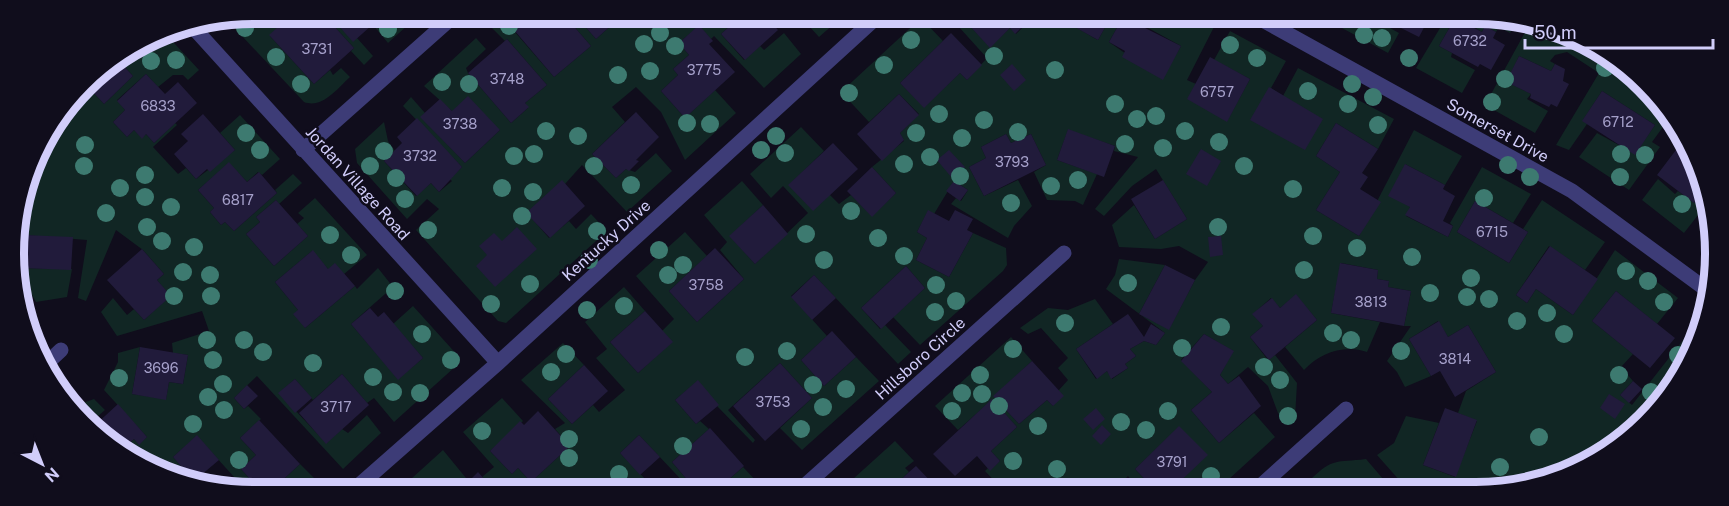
<svg xmlns="http://www.w3.org/2000/svg" width="1729" height="506" viewBox="0 0 1729 506" font-family="'Public Sans',sans-serif">
<style>
.green{fill:#112624}
.building{fill:#211b3b}
.lines{fill:none;stroke-linecap:round;stroke-linejoin:round}
.minor{stroke:#3d3c77;stroke-width:15}
.tree{fill:#3d7a70}
.labels{text-anchor:middle;stroke-width:5;stroke-linejoin:round;paint-order:stroke}
.number-label{font-size:14px;fill:#a5a0ca}
.street-label{font-size:16px;fill:#d1cdfa;stroke:#100d1c}
.rim{fill:none;stroke:#d1cdfa;stroke-width:8}
</style>
<rect width="100%" height="100%" fill="#100d1c"/>
<path class="green" d="M 253,14 L 299,14 L 291,21 L 288,18 L 270,36 L 314,84 L 330,70 L 333,75 L 341,68 L 350,77 C 337,89 322,109 304,102 L 226,19 Z
M 323,14 L 328,14 L 353,41 L 357,38 L 373,56 L 364,65 L 351,51 L 354,48 Z
M 364,14 L 420,14 L 388,43 Z
M 502,14 L 517,28 L 514,31 L 554,77 L 591,46 L 564,15 L 575,15 L 596,39 L 615,22 L 619,26 L 630,17 L 629,15 L 658,15 L 668,25 L 680,15 L 742,15 L 721,34 L 744,60 L 760,46 L 764,50 L 784,33 L 801,54 L 764,88 L 714,36 L 711,39 L 699,26 L 679,43 L 689,55 L 673,69 L 678,75 L 661,91 L 685,118 L 715,90 L 736,113 L 685,160 L 661,112 L 636,87 L 612,107 L 625,122 L 592,154 L 616,178 L 626,169 L 635,172 L 656,153 L 672,171 L 627,212 L 582,165 L 565,184 L 527,213 L 549,238 L 569,221 L 576,229 L 591,214 L 607,231 L 506,323 L 498,321 L 416,230 L 439,209 L 427,199 L 407,219 L 357,163 L 355,149 L 384,122 L 388,141 L 395,151 L 384,161 L 416,196 L 431,183 L 439,192 L 452,181 L 450,179 L 462,167 L 403,106 L 411,97 L 425,113 L 421,117 L 465,163 L 500,130 L 452,111 L 424,86 L 476,38 L 486,49 L 466,68 L 468,73 L 511,123 L 528,108 L 525,103 L 547,85 L 507,39 L 505,41 L 490,26 Z
M 799,15 L 843,16 L 819,37 Z
M 949,16 L 974,16 L 967,23 L 990,47 L 1010,28 L 1016,34 L 1026,24 L 1025,19 C 1046,4 1079,30 1098,40 L 1111,17 L 1123,17 L 1109,42 L 1162,79 L 1181,46 L 1141,24 L 1145,17 L 1204,17 L 1216,23 L 1187,80 L 1196,84 L 1227,121 L 1250,79 L 1214,60 L 1230,31 L 1286,61 L 1271,88 L 1283,96 L 1298,68 L 1394,119 L 1378,149 L 1336,123 L 1316,156 L 1340,172 L 1316,210 L 1359,236 L 1414,130 L 1462,156 L 1445,185 L 1405,164 L 1410,207 L 1406,216 L 1448,237 L 1453,226 L 1450,223 L 1482,167 L 1531,194 L 1513,223 L 1475,201 L 1457,232 L 1509,263 L 1528,232 L 1523,229 L 1542,200 L 1605,242 L 1585,270 L 1549,246 L 1516,295 L 1527,303 L 1536,289 L 1573,315 L 1615,250 L 1678,298 L 1657,324 L 1616,291 L 1592,321 L 1633,354 L 1621,367 L 1633,381 L 1620,395 L 1632,405 L 1702,316 L 1703,322 L 1682,348 L 1690,354 L 1689,357 L 1661,394 L 1664,396 L 1634,433 L 1582,468 L 1578,469 L 1576,465 L 1552,477 L 1507,490 L 1408,490 L 1377,455 L 1394,443 L 1406,416 L 1439,423 L 1423,465 L 1455,477 L 1477,421 L 1458,413 L 1466,391 L 1496,372 L 1468,325 L 1448,337 L 1438,321 L 1409,339 L 1431,376 L 1405,387 L 1397,372 L 1387,361 L 1411,326 L 1404,326 L 1411,291 L 1388,287 L 1389,281 L 1377,279 L 1378,270 L 1341,263 L 1331,313 L 1380,322 L 1367,352 C 1344,344 1320,353 1304,370 L 1285,347 L 1317,320 L 1296,295 L 1280,308 L 1271,298 L 1253,314 L 1263,326 L 1250,337 L 1268,360 L 1275,355 L 1297,383 L 1295,418 L 1289,424 L 1278,413 L 1268,386 L 1248,367 L 1228,384 L 1220,375 L 1233,351 L 1204,334 L 1181,360 L 1212,392 L 1191,410 L 1219,443 L 1254,413 L 1275,437 L 1217,490 L 1187,490 L 1179,482 L 1179,427 L 1135,469 L 1155,490 L 1139,490 L 1128,476 L 1114,490 L 1003,490 L 985,471 L 988,468 L 990,470 L 1000,461 L 991,451 L 1017,427 L 992,400 L 958,430 L 935,406 L 1011,337 L 1032,361 L 994,396 L 1019,424 L 1047,400 L 1053,406 L 1059,390 L 1068,380 L 1058,368 L 1068,358 L 1041,328 L 1028,334 L 1020,328 L 1048,308 L 1068,310 L 1095,299 L 1113,324 L 1076,349 L 1096,379 L 1107,371 L 1112,379 L 1128,368 L 1125,364 L 1136,356 L 1130,349 L 1144,341 L 1156,345 L 1165,333 L 1106,289 L 1115,275 L 1119,259 L 1165,265 L 1139,314 L 1169,329 L 1195,280 L 1208,262 L 1179,246 L 1161,249 L 1119,247 L 1112,225 L 1134,205 L 1155,239 L 1187,219 L 1156,169 L 1132,186 L 1104,216 L 1095,209 L 1138,157 L 1114,151 L 1115,146 L 1068,130 L 1057,160 L 1097,174 L 1083,205 L 1075,201 L 1047,200 L 1034,172 L 1046,165 L 1031,134 L 1011,143 L 1006,134 L 981,147 L 986,158 L 969,167 L 984,196 L 1018,180 L 1032,206 L 1014,226 L 1008,238 L 951,204 L 956,198 L 961,201 L 968,190 L 954,181 L 934,214 L 928,211 L 917,232 L 927,238 L 916,260 L 949,277 L 973,233 L 1006,248 L 1007,265 L 1003,271 L 920,345 L 893,317 L 925,288 L 906,266 L 861,308 L 880,329 L 885,325 L 911,352 L 898,364 L 814,275 L 791,296 L 827,336 L 801,360 L 824,386 L 856,357 L 879,381 L 802,450 L 780,428 L 812,398 L 780,363 L 728,410 L 755,440 L 753,443 L 717,406 L 698,381 L 675,400 L 696,424 L 700,421 L 709,429 L 672,462 L 695,489 L 690,489 L 639,435 L 620,453 L 650,484 L 645,489 L 493,489 L 482,477 L 494,467 L 463,432 L 502,398 L 523,421 L 490,451 L 512,474 L 518,468 L 531,482 L 570,446 L 555,429 L 565,423 L 521,380 L 563,343 L 584,365 L 548,399 L 572,424 L 593,405 L 599,412 L 625,390 L 596,358 L 607,349 L 585,322 L 624,287 L 645,311 L 610,342 L 638,373 L 672,342 L 662,331 L 674,319 L 636,276 L 685,232 L 707,256 L 669,291 L 697,322 L 744,279 L 720,250 L 727,242 L 704,215 L 742,181 L 763,205 L 730,236 L 755,264 L 808,213 L 783,186 L 771,198 L 750,174 L 801,127 L 824,151 L 789,185 L 830,195 L 839,204 L 851,195 L 872,216 L 896,193 L 872,167 L 904,141 L 900,133 L 919,114 L 899,94 L 869,122 L 841,92 L 921,18 L 943,41 L 900,83 L 924,107 L 960,73 L 967,80 L 987,58 Z
M 1333,17 L 1370,17 L 1399,33 L 1388,53 L 1331,22 Z
M 1446,18 L 1455,18 L 1439,46 L 1452,53 L 1451,57 L 1475,70 L 1462,93 L 1416,68 Z
M 1458,18 L 1518,18 L 1510,33 L 1499,27 L 1496,32 L 1485,26 L 1482,32 Z
M 1521,18 L 1609,54 L 1671,116 L 1652,142 L 1660,147 L 1629,190 L 1579,157 L 1597,133 L 1635,154 L 1655,125 L 1602,91 L 1583,120 L 1587,124 L 1569,150 L 1556,145 L 1599,73 L 1567,52 L 1555,55 L 1550,61 L 1555,64 L 1551,71 L 1519,56 L 1507,82 L 1531,94 L 1527,99 L 1548,111 L 1535,133 L 1485,105 L 1529,25 Z
M 163,31 L 199,70 L 188,80 L 183,75 L 173,75 L 158,87 L 146,74 L 117,100 L 125,110 L 113,122 L 127,137 L 134,130 L 142,138 L 146,134 L 154,143 L 175,123 L 177,125 L 153,147 L 178,174 L 186,168 L 196,179 L 235,150 L 220,133 L 240,115 L 280,159 L 262,175 L 258,172 L 247,182 L 229,163 L 198,190 L 214,208 L 210,212 L 221,225 L 225,222 L 234,231 L 277,193 L 275,190 L 293,174 L 302,183 L 279,204 L 276,200 L 256,217 L 260,222 L 246,234 L 274,266 L 308,236 L 297,224 L 304,218 L 298,213 L 315,198 L 367,255 L 344,274 L 328,269 L 312,251 L 275,282 L 298,310 L 305,328 L 355,286 L 357,289 L 378,268 L 393,287 L 351,324 L 398,379 L 423,358 L 393,324 L 413,306 L 460,358 L 456,366 L 394,422 L 374,398 L 367,403 L 342,374 L 313,400 L 295,379 L 279,393 L 326,443 L 342,429 L 348,433 L 367,415 L 381,433 L 343,469 L 257,376 L 234,398 L 244,409 L 248,406 L 261,419 L 240,438 L 256,455 L 241,469 L 258,488 L 244,488 L 197,436 L 173,457 L 198,484 L 120,452 L 134,439 L 139,444 L 147,437 L 104,390 L 118,362 L 118,353 L 140,347 L 132,394 L 166,399 L 169,382 L 183,384 L 188,355 L 173,353 L 172,343 L 209,331 L 202,311 L 117,336 L 101,312 L 113,298 L 127,315 L 134,309 L 144,320 L 170,296 L 157,280 L 164,274 L 143,250 L 116,230 L 86,301 L 78,298 L 87,240 L 25,235 L 23,268 L 72,269 L 67,297 L 36,302 L 17,268 L 14,237 L 38,147 L 83,89 L 88,87 L 104,104 L 133,76 L 122,64 L 141,45 Z
M 1658,179 L 1675,194 L 1678,191 L 1694,203 L 1704,190 L 1709,201 L 1684,233 L 1642,200 Z
M 94,399 L 105,410 L 89,424 L 72,407 Z
M 895,441 L 914,461 L 905,468 L 909,472 L 891,489 L 863,489 L 853,479 Z
M 443,450 L 466,478 L 454,488 L 401,488 Z
M 1366,459 L 1390,487 L 1387,490 L 1318,490 L 1310,480 C 1334,457 1335,463 1366,459 Z
M 300,464 L 323,487 L 274,488 Z
M 743,467 L 762,487 L 760,489 L 718,489 Z"/>
<path class="building" d="M 299,14 L 323,14 L 354,48 L 314,84 L 269,35 L 288,18 L 291,21 Z
M 328,14 L 362,14 L 372,25 L 353,42 Z
M 532,14 L 546,22 L 554,15 L 564,15 L 591,46 L 554,77 L 514,30 Z
M 575,15 L 629,15 L 631,17 L 619,26 L 615,22 L 596,39 Z
M 742,15 L 765,15 L 778,30 L 745,60 L 721,34 Z
M 974,16 L 1020,16 L 1026,23 L 1015,34 L 1010,28 L 990,48 L 967,23 Z
M 1055,16 L 1111,17 L 1098,40 Z
M 1123,17 L 1181,46 L 1163,80 L 1122,57 L 1125,51 L 1109,42 Z
M 1381,18 L 1429,18 L 1419,37 Z
M 1455,18 L 1482,32 L 1485,26 L 1496,32 L 1493,38 L 1505,45 L 1491,70 L 1480,64 L 1478,67 L 1439,46 Z
M 699,25 L 713,41 L 709,44 L 735,72 L 685,118 L 661,91 L 678,75 L 673,69 L 689,55 L 679,43 Z
M 951,33 L 982,65 L 967,80 L 960,73 L 924,108 L 900,83 Z
M 507,39 L 547,85 L 525,103 L 529,107 L 511,123 L 468,73 Z
M 1519,56 L 1551,71 L 1555,64 L 1565,69 L 1563,81 L 1569,84 L 1557,107 L 1551,104 L 1549,107 L 1530,98 L 1531,94 L 1506,82 Z
M 1210,57 L 1250,79 L 1227,122 L 1187,99 Z
M 117,59 L 133,76 L 104,104 L 88,87 L 81,91 L 95,73 Z
M 1012,64 L 1026,80 L 1014,91 L 1000,75 Z
M 146,74 L 165,94 L 178,82 L 197,103 L 154,143 L 146,134 L 142,139 L 134,130 L 127,137 L 113,122 L 125,110 L 117,101 Z
M 1269,87 L 1323,119 L 1305,150 L 1250,120 Z
M 1602,91 L 1655,125 L 1635,155 L 1582,121 Z
M 899,94 L 919,115 L 900,133 L 904,140 L 882,161 L 857,134 Z
M 468,96 L 500,130 L 465,163 L 420,117 L 440,99 L 452,111 Z
M 636,112 L 659,137 L 636,160 L 639,161 L 629,171 L 626,169 L 616,178 L 592,154 Z
M 203,114 L 235,150 L 210,172 L 207,169 L 196,179 L 174,154 L 188,141 L 181,134 Z
M 417,118 L 462,167 L 439,192 L 431,183 L 417,196 L 384,161 L 402,143 L 397,137 Z
M 1336,123 L 1378,149 L 1362,173 L 1368,177 L 1360,189 L 1381,202 L 1359,236 L 1316,210 L 1340,172 L 1316,156 Z
M 1068,129 L 1115,146 L 1104,177 L 1057,160 Z
M 1006,134 L 1011,143 L 1031,134 L 1046,165 L 984,196 L 969,167 L 986,158 L 981,147 Z
M 833,143 L 858,169 L 813,211 L 788,185 Z
M 1679,146 L 1689,155 L 1704,190 L 1694,203 L 1657,175 Z
M 1201,149 L 1221,161 L 1207,186 L 1186,174 Z
M 949,150 L 965,167 L 952,178 L 937,160 Z
M 229,162 L 247,182 L 259,172 L 277,193 L 234,231 L 225,222 L 221,225 L 210,212 L 214,208 L 198,190 Z
M 1405,164 L 1445,185 L 1443,189 L 1455,196 L 1443,221 L 1453,226 L 1448,237 L 1405,215 L 1410,207 L 1388,196 Z
M 872,167 L 896,193 L 872,217 L 847,191 Z
M 562,180 L 585,206 L 550,238 L 526,213 Z
M 1163,180 L 1187,219 L 1155,239 L 1131,199 Z
M 954,181 L 968,190 L 960,201 L 946,191 Z
M 276,200 L 308,236 L 274,266 L 246,234 L 260,222 L 256,217 Z
M 1475,201 L 1528,232 L 1509,263 L 1457,232 Z
M 763,205 L 788,234 L 755,264 L 729,236 Z
M 928,210 L 949,221 L 955,210 L 973,219 L 967,230 L 973,233 L 949,277 L 916,260 L 927,238 L 917,232 Z
M 517,227 L 537,249 L 495,287 L 476,266 L 487,255 L 479,246 L 494,233 L 502,241 Z
M 24,235 L 73,237 L 71,270 L 23,268 Z
M 1221,236 L 1223,255 L 1210,257 L 1208,237 Z
M 1550,246 L 1598,279 L 1573,315 L 1536,289 L 1527,303 L 1516,295 Z
M 715,248 L 744,279 L 697,322 L 669,291 Z
M 142,249 L 164,274 L 157,280 L 171,296 L 144,320 L 107,280 Z
M 313,250 L 328,269 L 335,263 L 355,286 L 305,328 L 293,314 L 298,310 L 275,282 Z
M 1340,263 L 1378,270 L 1377,279 L 1389,281 L 1388,287 L 1411,291 L 1404,326 L 1331,313 Z
M 1165,265 L 1195,280 L 1169,330 L 1139,314 Z
M 906,266 L 925,288 L 881,329 L 861,308 Z
M 814,275 L 836,298 L 812,320 L 791,297 Z
M 1616,291 L 1675,338 L 1650,368 L 1592,321 Z
M 1296,294 L 1317,320 L 1269,360 L 1250,337 L 1263,326 L 1252,314 L 1272,298 L 1280,308 Z
M 370,308 L 378,317 L 384,312 L 423,358 L 398,380 L 351,324 Z
M 645,311 L 673,342 L 638,373 L 610,342 Z
M 1128,314 L 1144,337 L 1151,324 L 1165,333 L 1156,345 L 1144,341 L 1130,349 L 1136,356 L 1125,364 L 1128,368 L 1111,379 L 1107,371 L 1097,379 L 1076,349 Z
M 1439,321 L 1448,337 L 1468,325 L 1496,372 L 1455,397 L 1440,371 L 1431,376 L 1409,339 Z
M 832,331 L 856,357 L 824,386 L 801,360 Z
M 1204,334 L 1234,351 L 1220,375 L 1228,384 L 1239,376 L 1261,406 L 1219,443 L 1191,410 L 1212,392 L 1181,361 Z
M 140,347 L 188,355 L 183,384 L 169,382 L 166,400 L 132,394 Z
M 1688,358 L 1684,372 L 1664,396 L 1661,394 Z
M 1032,361 L 1064,396 L 1053,406 L 1047,400 L 1019,424 L 993,396 Z
M 780,363 L 812,398 L 765,441 L 733,406 Z
M 584,365 L 608,391 L 572,424 L 548,399 Z
M 342,374 L 369,405 L 326,444 L 299,413 Z
M 295,379 L 312,398 L 295,413 L 278,393 Z
M 698,380 L 719,405 L 696,424 L 675,400 Z
M 1633,381 L 1642,389 L 1629,403 L 1620,395 Z
M 247,385 L 258,396 L 244,409 L 234,398 Z
M 1609,394 L 1625,404 L 1615,419 L 1600,408 Z
M 992,399 L 1017,427 L 991,451 L 1000,461 L 990,471 L 977,456 L 955,476 L 933,454 Z
M 118,404 L 147,437 L 139,445 L 134,439 L 120,452 L 93,427 Z
M 1096,408 L 1105,419 L 1093,430 L 1083,419 Z
M 1445,408 L 1477,420 L 1456,477 L 1423,465 Z
M 538,411 L 570,446 L 531,482 L 518,468 L 512,474 L 490,451 L 520,421 L 524,425 Z
M 259,420 L 300,464 L 274,488 L 258,488 L 241,469 L 256,455 L 240,438 Z
M 1102,425 L 1111,434 L 1101,445 L 1092,436 Z
M 1179,426 L 1208,455 L 1171,490 L 1155,490 L 1135,469 Z
M 710,428 L 744,466 L 718,489 L 695,489 L 672,462 Z
M 197,435 L 219,460 L 194,481 L 173,457 Z
M 639,435 L 660,457 L 640,475 L 620,453 Z
M 1576,465 L 1578,469 L 1559,475 L 1559,474 Z
M 916,466 L 938,489 L 891,489 L 909,472 Z
M 478,472 L 493,489 L 454,488 L 466,478 L 469,481 Z
M 1399,480 L 1408,490 L 1387,490 L 1393,486 Z
M 959,483 L 966,489 L 953,489 Z"/>
<g class="lines">
<path class="minor" d="M 1257,17 L 1572,191 L 1711,293
M 192,26 L 498,363
M 303,150 L 456,14
M 46,364 L 61,350
M 356,488 L 498,363 L 878,16
M 801,489 L 1064,253
M 1256,490 L 1346,409"/>
</g>
<g class="tree">
<circle cx="509" cy="26" r="9"/>
<circle cx="245" cy="28" r="9"/>
<circle cx="388" cy="29" r="9"/>
<circle cx="660" cy="33" r="9"/>
<circle cx="1364" cy="35" r="9"/>
<circle cx="1382" cy="38" r="9"/>
<circle cx="911" cy="40" r="9"/>
<circle cx="644" cy="44" r="9"/>
<circle cx="1230" cy="45" r="9"/>
<circle cx="675" cy="46" r="9"/>
<circle cx="994" cy="56" r="9"/>
<circle cx="276" cy="57" r="9"/>
<circle cx="1257" cy="58" r="9"/>
<circle cx="1409" cy="58" r="9"/>
<circle cx="176" cy="60" r="9"/>
<circle cx="151" cy="61" r="9"/>
<circle cx="884" cy="65" r="9"/>
<circle cx="1605" cy="68" r="9"/>
<circle cx="1055" cy="70" r="9"/>
<circle cx="650" cy="71" r="9"/>
<circle cx="618" cy="75" r="9"/>
<circle cx="1505" cy="79" r="9"/>
<circle cx="442" cy="82" r="9"/>
<circle cx="301" cy="84" r="9"/>
<circle cx="469" cy="84" r="9"/>
<circle cx="1352" cy="84" r="9"/>
<circle cx="1308" cy="91" r="9"/>
<circle cx="849" cy="93" r="9"/>
<circle cx="1373" cy="97" r="9"/>
<circle cx="1492" cy="102" r="9"/>
<circle cx="1115" cy="104" r="9"/>
<circle cx="1348" cy="104" r="9"/>
<circle cx="939" cy="114" r="9"/>
<circle cx="1156" cy="116" r="9"/>
<circle cx="1137" cy="119" r="9"/>
<circle cx="984" cy="120" r="9"/>
<circle cx="687" cy="123" r="9"/>
<circle cx="710" cy="124" r="9"/>
<circle cx="1378" cy="125" r="9"/>
<circle cx="546" cy="131" r="9"/>
<circle cx="1185" cy="131" r="9"/>
<circle cx="1018" cy="132" r="9"/>
<circle cx="246" cy="133" r="9"/>
<circle cx="916" cy="133" r="9"/>
<circle cx="578" cy="136" r="9"/>
<circle cx="776" cy="136" r="9"/>
<circle cx="962" cy="138" r="9"/>
<circle cx="1219" cy="142" r="9"/>
<circle cx="1125" cy="144" r="9"/>
<circle cx="85" cy="145" r="9"/>
<circle cx="1163" cy="148" r="9"/>
<circle cx="260" cy="150" r="9"/>
<circle cx="761" cy="150" r="9"/>
<circle cx="384" cy="151" r="9"/>
<circle cx="785" cy="153" r="9"/>
<circle cx="534" cy="154" r="9"/>
<circle cx="1621" cy="154" r="9"/>
<circle cx="1645" cy="155" r="9"/>
<circle cx="514" cy="156" r="9"/>
<circle cx="930" cy="157" r="9"/>
<circle cx="904" cy="164" r="9"/>
<circle cx="1508" cy="165" r="9"/>
<circle cx="84" cy="166" r="9"/>
<circle cx="370" cy="166" r="9"/>
<circle cx="594" cy="166" r="9"/>
<circle cx="1244" cy="166" r="9"/>
<circle cx="145" cy="175" r="9"/>
<circle cx="960" cy="176" r="9"/>
<circle cx="1530" cy="177" r="9"/>
<circle cx="1620" cy="177" r="9"/>
<circle cx="396" cy="178" r="9"/>
<circle cx="1078" cy="180" r="9"/>
<circle cx="631" cy="185" r="9"/>
<circle cx="1051" cy="186" r="9"/>
<circle cx="120" cy="188" r="9"/>
<circle cx="502" cy="188" r="9"/>
<circle cx="1293" cy="189" r="9"/>
<circle cx="533" cy="192" r="9"/>
<circle cx="145" cy="197" r="9"/>
<circle cx="1484" cy="198" r="9"/>
<circle cx="405" cy="199" r="9"/>
<circle cx="1011" cy="203" r="9"/>
<circle cx="1682" cy="204" r="9"/>
<circle cx="171" cy="207" r="9"/>
<circle cx="851" cy="211" r="9"/>
<circle cx="106" cy="213" r="9"/>
<circle cx="522" cy="216" r="9"/>
<circle cx="147" cy="227" r="9"/>
<circle cx="1218" cy="227" r="9"/>
<circle cx="428" cy="230" r="9"/>
<circle cx="597" cy="231" r="9"/>
<circle cx="806" cy="234" r="9"/>
<circle cx="330" cy="235" r="9"/>
<circle cx="1313" cy="236" r="9"/>
<circle cx="878" cy="238" r="9"/>
<circle cx="162" cy="241" r="9"/>
<circle cx="194" cy="247" r="9"/>
<circle cx="1357" cy="248" r="9"/>
<circle cx="659" cy="250" r="9"/>
<circle cx="351" cy="255" r="9"/>
<circle cx="904" cy="256" r="9"/>
<circle cx="1412" cy="257" r="9"/>
<circle cx="589" cy="260" r="9"/>
<circle cx="824" cy="260" r="9"/>
<circle cx="683" cy="265" r="9"/>
<circle cx="1304" cy="270" r="9"/>
<circle cx="1626" cy="271" r="9"/>
<circle cx="183" cy="272" r="9"/>
<circle cx="210" cy="275" r="9"/>
<circle cx="668" cy="275" r="9"/>
<circle cx="1471" cy="278" r="9"/>
<circle cx="1648" cy="281" r="9"/>
<circle cx="1128" cy="283" r="9"/>
<circle cx="530" cy="284" r="9"/>
<circle cx="936" cy="285" r="9"/>
<circle cx="395" cy="291" r="9"/>
<circle cx="1430" cy="293" r="9"/>
<circle cx="174" cy="296" r="9"/>
<circle cx="211" cy="296" r="9"/>
<circle cx="1467" cy="297" r="9"/>
<circle cx="1489" cy="299" r="9"/>
<circle cx="956" cy="301" r="9"/>
<circle cx="1664" cy="302" r="9"/>
<circle cx="491" cy="304" r="9"/>
<circle cx="624" cy="306" r="9"/>
<circle cx="587" cy="310" r="9"/>
<circle cx="935" cy="312" r="9"/>
<circle cx="1547" cy="313" r="9"/>
<circle cx="1517" cy="321" r="9"/>
<circle cx="1065" cy="323" r="9"/>
<circle cx="1221" cy="327" r="9"/>
<circle cx="1333" cy="333" r="9"/>
<circle cx="422" cy="334" r="9"/>
<circle cx="1564" cy="334" r="9"/>
<circle cx="207" cy="340" r="9"/>
<circle cx="244" cy="340" r="9"/>
<circle cx="1351" cy="340" r="9"/>
<circle cx="1182" cy="348" r="9"/>
<circle cx="1013" cy="349" r="9"/>
<circle cx="787" cy="351" r="9"/>
<circle cx="1401" cy="351" r="9"/>
<circle cx="263" cy="352" r="9"/>
<circle cx="566" cy="354" r="9"/>
<circle cx="1678" cy="355" r="9"/>
<circle cx="745" cy="357" r="9"/>
<circle cx="213" cy="360" r="9"/>
<circle cx="451" cy="360" r="9"/>
<circle cx="313" cy="363" r="9"/>
<circle cx="1264" cy="367" r="9"/>
<circle cx="551" cy="372" r="9"/>
<circle cx="980" cy="375" r="9"/>
<circle cx="1619" cy="375" r="9"/>
<circle cx="373" cy="377" r="9"/>
<circle cx="119" cy="378" r="9"/>
<circle cx="1280" cy="380" r="9"/>
<circle cx="223" cy="384" r="9"/>
<circle cx="813" cy="385" r="9"/>
<circle cx="846" cy="389" r="9"/>
<circle cx="393" cy="392" r="9"/>
<circle cx="1651" cy="392" r="9"/>
<circle cx="420" cy="393" r="9"/>
<circle cx="962" cy="393" r="9"/>
<circle cx="982" cy="394" r="9"/>
<circle cx="208" cy="397" r="9"/>
<circle cx="999" cy="406" r="9"/>
<circle cx="823" cy="407" r="9"/>
<circle cx="224" cy="410" r="9"/>
<circle cx="952" cy="411" r="9"/>
<circle cx="1168" cy="411" r="9"/>
<circle cx="1288" cy="416" r="9"/>
<circle cx="1121" cy="422" r="9"/>
<circle cx="193" cy="424" r="9"/>
<circle cx="1038" cy="426" r="9"/>
<circle cx="801" cy="429" r="9"/>
<circle cx="1146" cy="430" r="9"/>
<circle cx="482" cy="431" r="9"/>
<circle cx="1539" cy="437" r="9"/>
<circle cx="569" cy="439" r="9"/>
<circle cx="683" cy="446" r="9"/>
<circle cx="569" cy="458" r="9"/>
<circle cx="239" cy="460" r="9"/>
<circle cx="1013" cy="461" r="9"/>
<circle cx="1500" cy="467" r="9"/>
<circle cx="1057" cy="469" r="9"/>
<circle cx="619" cy="474" r="9"/>
<circle cx="1211" cy="476" r="9"/>
</g>
<g class="labels">
<g class="number-label">
<text x="1470" y="46">6732</text>
<text x="317" y="54">3731</text>
<text x="704" y="75">3775</text>
<text x="507" y="84">3748</text>
<text x="1217" y="97">6757</text>
<text x="158" y="111">6833</text>
<text x="1618" y="127">6712</text>
<text x="460" y="129">3738</text>
<text x="420" y="161">3732</text>
<text x="1012" y="167">3793</text>
<text x="238" y="205">6817</text>
<text x="1492" y="237">6715</text>
<text x="706" y="290">3758</text>
<text x="1371" y="307">3813</text>
<text x="1455" y="364">3814</text>
<text x="161" y="373">3696</text>
<text x="773" y="407">3753</text>
<text x="336" y="412">3717</text>
<text x="1172" y="467">3791</text>
</g>
<g class="street-label">
<text transform="translate(1498 130) rotate(29)" y="6">Somerset Drive</text>
<text transform="translate(358 183) rotate(48)" y="6">Jordan Village Road</text>
<text transform="translate(606 240) rotate(-42)" y="6">Kentucky Drive</text>
<text transform="translate(920 358) rotate(-42)" y="6">Hillsboro Circle</text>
</g>
</g>
<path d="M0 0H1729V506H0ZM253 24H1476A229 229 0 0 1 1705 253V253A229 229 0 0 1 1476 482H253A229 229 0 0 1 24 253V253A229 229 0 0 1 253 24Z" fill="#100d1c" fill-rule="evenodd"/>
<path class="rim" d="M253 24H1476A229 229 0 0 1 1705 253V253A229 229 0 0 1 1476 482H253A229 229 0 0 1 24 253V253A229 229 0 0 1 253 24Z"/>
<g transform="translate(42 464) rotate(138)" stroke="#100d1c" stroke-width="4.5" paint-order="stroke">
<path d="M0-4.5L10 22L0 15L-10 22Z" fill="#d1cdfa"/>
<text y="-9" font-size="16" font-weight="bold" text-anchor="middle" fill="#d1cdfa">N</text>
</g>
<path d="M1525 39v9h188v-9" fill="none" stroke="#d1cdfa" stroke-width="3"/>
<text x="1534" y="39" font-size="18" fill="#d1cdfa" stroke="#100d1c" stroke-width="4.5" paint-order="stroke">50 m</text>
</svg>
